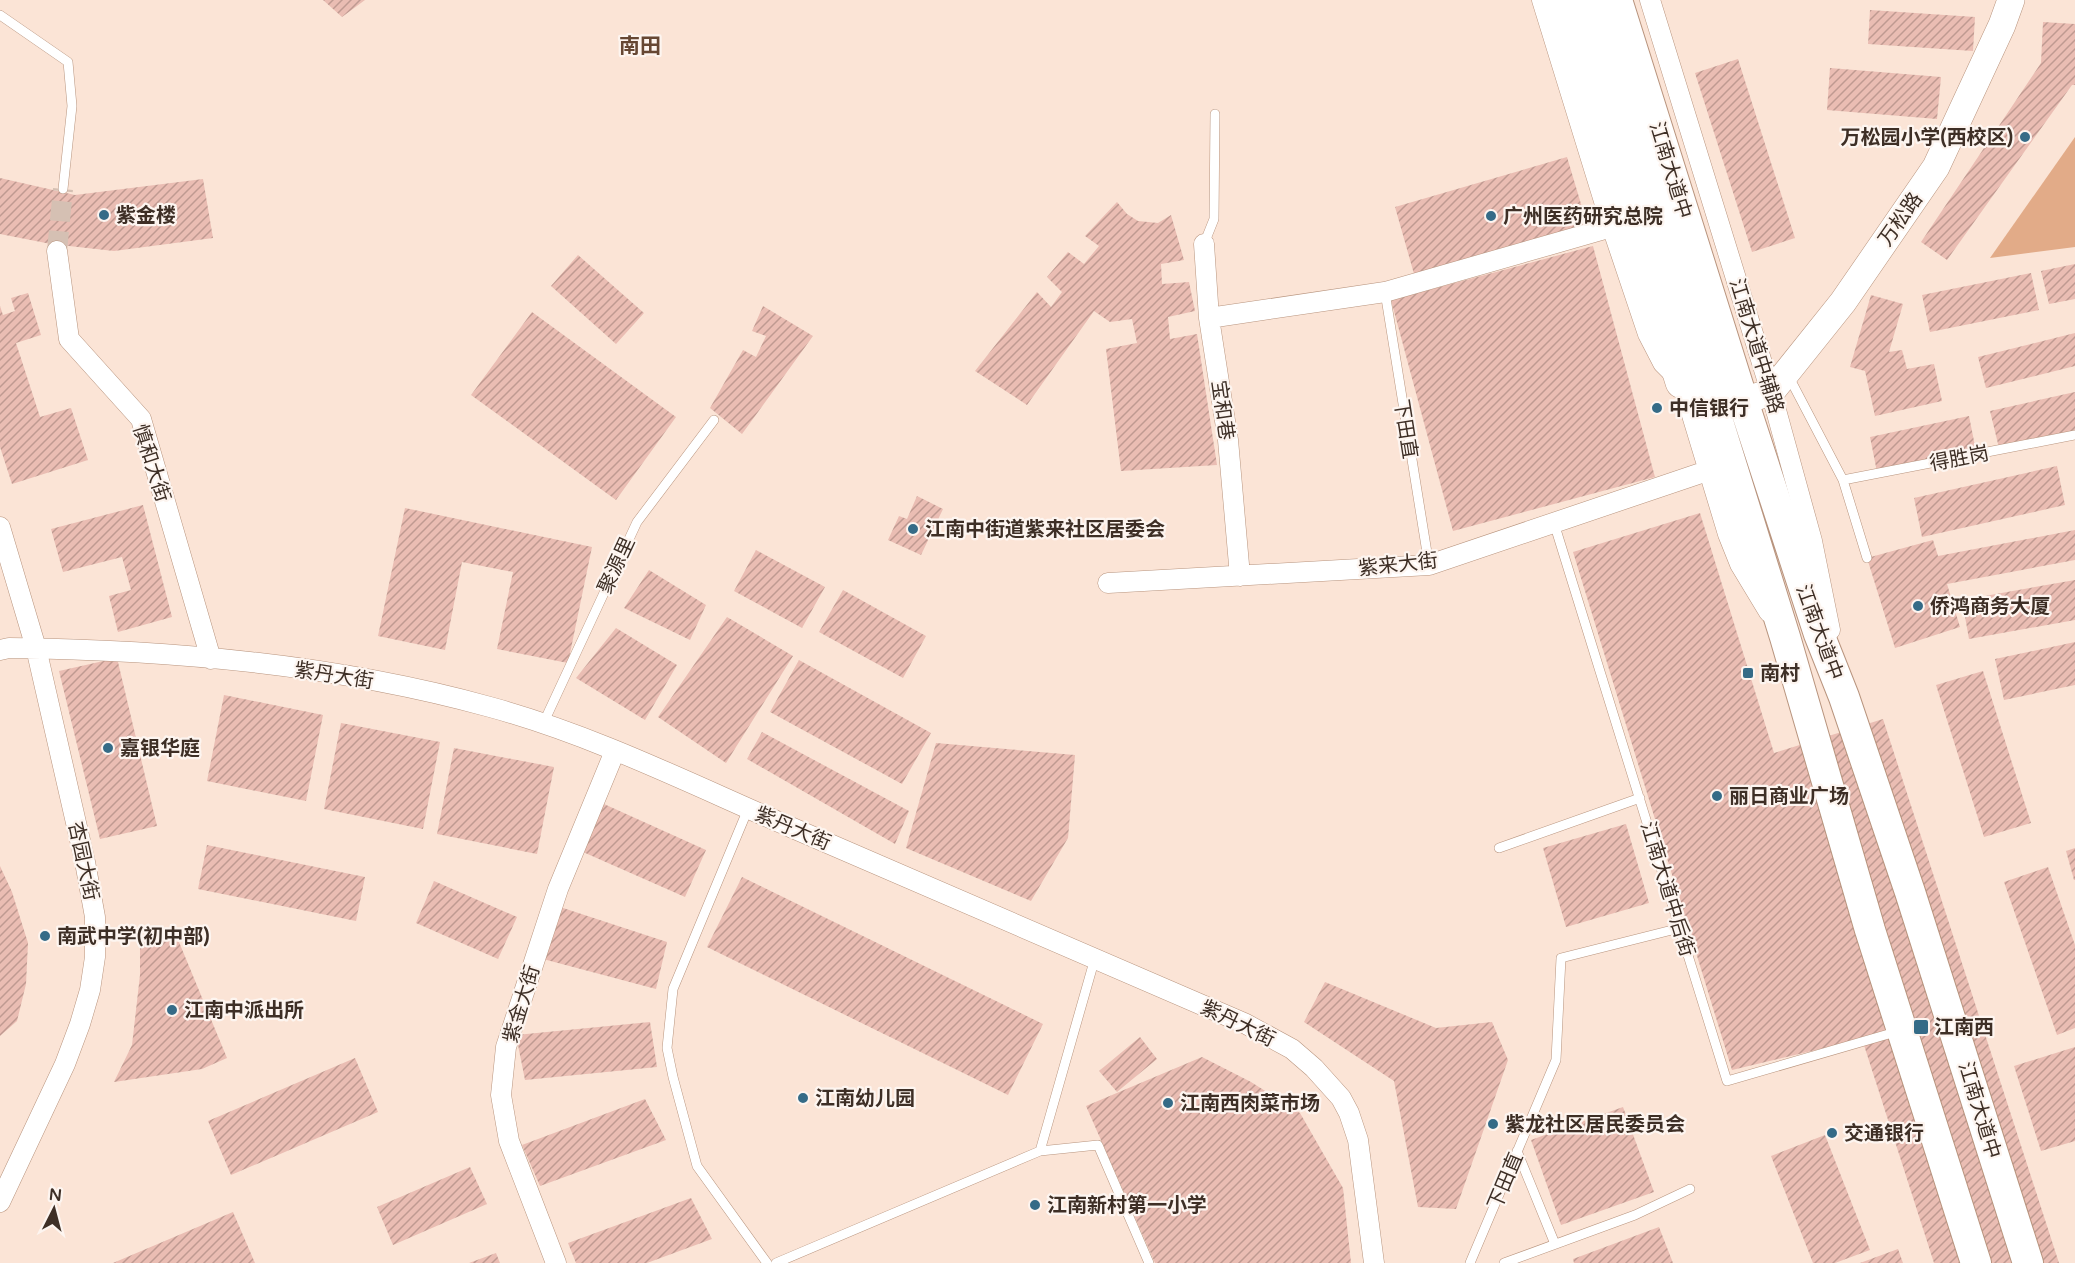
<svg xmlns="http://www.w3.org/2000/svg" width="2075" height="1263" viewBox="0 0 2075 1263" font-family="'Varela Round','Noto Sans SC',sans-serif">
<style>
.park{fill:#e2ab88}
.building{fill:url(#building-hatch)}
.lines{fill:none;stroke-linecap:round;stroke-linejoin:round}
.street-tunnel{stroke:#d5c0b3;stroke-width:20;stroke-dasharray:20 10;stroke-linecap:butt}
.lane-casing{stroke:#b8947e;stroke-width:10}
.street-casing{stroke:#b8947e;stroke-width:21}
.secondary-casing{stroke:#b8947e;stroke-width:28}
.primary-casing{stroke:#b8947e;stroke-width:32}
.highway-casing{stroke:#b8947e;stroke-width:34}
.lane{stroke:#fff;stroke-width:9}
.street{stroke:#fff;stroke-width:20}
.secondary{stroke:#fff;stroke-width:27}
.primary{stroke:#fff;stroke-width:30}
.highway{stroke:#fff;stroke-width:33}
.poi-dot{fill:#356b87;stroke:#fdf5f0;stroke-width:2}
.labels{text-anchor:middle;stroke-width:4.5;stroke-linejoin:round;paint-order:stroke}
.poi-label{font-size:20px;font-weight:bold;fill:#3e2f26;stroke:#fdf5f0;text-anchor:start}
.street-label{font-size:20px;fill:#3e2f26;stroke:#fdf5f0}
.neighbourhood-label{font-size:21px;font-weight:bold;fill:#664733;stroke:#fdf5f0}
</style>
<defs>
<pattern id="building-hatch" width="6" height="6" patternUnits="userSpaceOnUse" patternTransform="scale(1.5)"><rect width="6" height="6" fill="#eabdb3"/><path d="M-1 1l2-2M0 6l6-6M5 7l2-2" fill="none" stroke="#bf9a91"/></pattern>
</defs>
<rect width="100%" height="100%" fill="#fbe4d6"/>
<path class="park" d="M 2075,137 L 2075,247 L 1990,258 Z"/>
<path class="building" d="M 323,0 L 365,0 L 342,17 Z
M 1870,10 L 1975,17 L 1973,51 L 1868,44 Z
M 2043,22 L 2075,24 L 2075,85 L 2072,85 L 1947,260 L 1921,242 L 2041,63 Z
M 1738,59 L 1795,238 L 1752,252 L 1695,73 Z
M 1830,68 L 1941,77 L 1937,119 L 1827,110 Z
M 1567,157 L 1587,224 L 1414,274 L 1395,207 Z
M 0,178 L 75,195 L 203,179 L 213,238 L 114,251 L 51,244 L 0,234 Z
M 1117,202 L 1127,214 L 1138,221 L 1158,223 L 1171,215 L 1184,260 L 1161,264 L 1162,284 L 1189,282 L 1195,311 L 1168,317 L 1170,339 L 1197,334 L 1217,465 L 1121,471 L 1106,349 L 1137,343 L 1132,319 L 1110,322 L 1094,311 L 1027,405 L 975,371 L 1037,292 L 1051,307 L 1062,292 L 1047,277 L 1068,252 L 1084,264 L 1099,246 L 1085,236 Z
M 1593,246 L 1655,477 L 1453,531 L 1391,300 Z
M 578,255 L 644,313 L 616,344 L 551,286 Z
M 2075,264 L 2075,299 L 2049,304 L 2041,271 Z
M 2031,273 L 2039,310 L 1930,332 L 1922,295 Z
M 28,293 L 41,335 L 16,343 L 40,417 L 71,408 L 88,460 L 12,484 L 0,447 L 0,306 L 3,315 L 15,311 L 11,298 Z
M 1871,295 L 1903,304 L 1889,352 L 1902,350 L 1907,369 L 1934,364 L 1942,401 L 1875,416 L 1865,371 L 1850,367 Z
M 763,306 L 813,336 L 742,434 L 710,408 L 743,350 L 756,357 L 766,336 L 752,331 Z
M 532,312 L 676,417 L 616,500 L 471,395 Z
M 2075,333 L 2075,366 L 1986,388 L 1978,357 Z
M 2075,392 L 2075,431 L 1999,448 L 1990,411 Z
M 1969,416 L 1976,451 L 1877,472 L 1870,437 Z
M 2057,466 L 2065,505 L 1922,537 L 1914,498 Z
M 917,496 L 943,509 L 921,555 L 888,540 L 899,516 L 907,519 Z
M 143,505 L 172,617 L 118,632 L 109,596 L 131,590 L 122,557 L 63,572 L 51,529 Z
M 405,508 L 592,547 L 568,663 L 497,649 L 513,572 L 462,562 L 445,650 L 378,636 Z
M 1700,513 L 1774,753 L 1883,719 L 2059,1263 L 1934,1263 L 1862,1039 L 1732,1070 L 1573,552 Z
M 2075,530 L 2075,560 L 1947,584 L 1960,627 L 1895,648 L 1867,558 L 1933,540 L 1938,556 Z
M 756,550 L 825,587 L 802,628 L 734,591 Z
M 649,570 L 706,605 L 690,640 L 624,608 Z
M 2075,580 L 2075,620 L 1969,639 L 1962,600 Z
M 843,590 L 926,636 L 903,678 L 819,632 Z
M 727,617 L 793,656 L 726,763 L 658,717 Z
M 616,628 L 677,665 L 645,720 L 576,678 Z
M 2075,642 L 2075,685 L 2004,700 L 1995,659 Z
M 117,658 L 157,826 L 100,839 L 59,671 Z
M 799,660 L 931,733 L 902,784 L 770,712 Z
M 1983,671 L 2031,823 L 1984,837 L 1936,685 Z
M 224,695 L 323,715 L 306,801 L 207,781 Z
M 341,723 L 440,742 L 423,829 L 324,809 Z
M 762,732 L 909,811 L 895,844 L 747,759 Z
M 936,743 L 1075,755 L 1068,838 L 1031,901 L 906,848 Z
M 454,748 L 554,767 L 537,854 L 437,834 Z
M 604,804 L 706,850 L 685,897 L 583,852 Z
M 1626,824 L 1649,903 L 1566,927 L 1543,848 Z
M 207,845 L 365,877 L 356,921 L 198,889 Z
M 2075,848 L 2075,880 L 2074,880 L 2066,851 Z
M 0,866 L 12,892 L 28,943 L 26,984 L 17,1021 L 0,1036 Z
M 2048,867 L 2075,945 L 2075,1028 L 2057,1035 L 2004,882 Z
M 742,877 L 1043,1024 L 1008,1095 L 707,947 Z
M 434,881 L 517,917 L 498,959 L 416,923 Z
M 560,907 L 667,942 L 656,989 L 543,959 Z
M 140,938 L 179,942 L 227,1058 L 202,1069 L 114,1082 L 132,1045 L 140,975 Z
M 1325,982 L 1436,1028 L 1492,1022 L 1508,1060 L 1456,1209 L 1418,1207 L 1394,1081 L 1304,1022 Z
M 650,1022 L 657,1067 L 525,1080 L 516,1035 Z
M 1140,1037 L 1157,1059 L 1117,1092 L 1099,1071 Z
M 2075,1047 L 2075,1141 L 2041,1151 L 2014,1066 Z
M 1202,1057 L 1251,1082 L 1300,1113 L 1343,1188 L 1351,1263 L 1155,1263 L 1086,1106 Z
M 355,1058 L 378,1112 L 231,1175 L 208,1121 Z
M 645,1099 L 666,1140 L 540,1186 L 522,1145 Z
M 1623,1107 L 1654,1192 L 1561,1225 L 1531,1140 Z
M 1825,1135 L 1870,1250 L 1835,1263 L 1813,1263 L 1771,1156 Z
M 470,1167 L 487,1204 L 393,1245 L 377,1207 Z
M 691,1198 L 712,1239 L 647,1263 L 576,1263 L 568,1243 Z
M 233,1212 L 255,1263 L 113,1263 Z
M 1659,1227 L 1673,1263 L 1574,1263 L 1573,1259 Z
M 1898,1249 L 1903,1263 L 1860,1263 Z
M 496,1253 L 500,1263 L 469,1263 Z"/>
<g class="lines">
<path class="street-tunnel" d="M 57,251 L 63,189"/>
<g class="lane-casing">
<path id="lane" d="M 0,15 L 68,62 L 72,106 L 63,189
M 1204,244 L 1214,219 L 1215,114
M 1385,292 L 1429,565
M 1789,377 L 1843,480 L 1867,558
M 1843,480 L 2075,435
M 1554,523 L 1727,1081 L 1899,1031
M 543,724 L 637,522 L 714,420
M 748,809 L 673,989 L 667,1048 L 673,1077 L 697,1166 L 767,1263
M 1499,848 L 1640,798
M 1040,1151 L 1095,958
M 1517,1151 L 1555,1244
M 776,1263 L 1040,1151 L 1098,1145 L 1149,1263
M 1470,1263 L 1556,1060 L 1561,958 L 1680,928
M 1504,1263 L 1635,1215 L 1690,1189"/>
</g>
<g class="street-casing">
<path id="street" d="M 1542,0 L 1612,227 L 1648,334 L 1663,363 L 1682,382 L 1728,534 L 1740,564 L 1769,612
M 1650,0 L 1771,392 L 1812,541 L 1830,630
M 1204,244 L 1209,318 L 1228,440 L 1240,576
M 57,251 L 69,339 L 141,419 L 211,659
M 1209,318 L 1385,292 L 1612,227
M 0,527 L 36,648 L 85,862 L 95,917 L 95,957 L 90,990 L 80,1024 L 65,1064 L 0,1202
M 1108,583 L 1429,565 L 1710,470
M 0,650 L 9,648 C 170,650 334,664 490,707 C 593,735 691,784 788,826 C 941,892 1094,958 1246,1024 L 1292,1049 L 1314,1068 L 1341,1098 L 1349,1113 L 1358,1140 L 1374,1263
M 556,1263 L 509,1141 L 501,1095 L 506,1047 L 558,889 L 615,751"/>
</g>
<g class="secondary-casing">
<path id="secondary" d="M 1743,401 L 1771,392 L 1843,302 L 1936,167 L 2002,25 L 2011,0"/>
</g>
<g class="primary-casing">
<path id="primary" d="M 1587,0 L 1785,637 L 1870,930 L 1976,1263
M 1617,0 L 1743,401 L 1819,634 L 1844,697 L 1910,892 L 2028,1263"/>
</g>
<g class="highway-casing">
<path id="highway" d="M 1563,0 L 1682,382"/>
</g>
<use href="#lane" class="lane"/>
<use href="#street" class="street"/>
<use href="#secondary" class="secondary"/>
<use href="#primary" class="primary"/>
<use href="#highway" class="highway"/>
</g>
<g class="poi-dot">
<circle cx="2025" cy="137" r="6"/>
<circle cx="104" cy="215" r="6"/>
<circle cx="1491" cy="216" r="6"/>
<circle cx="1657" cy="408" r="6"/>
<circle cx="913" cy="529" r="6"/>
<circle cx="1918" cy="606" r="6"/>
<rect x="1742" y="667" width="12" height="12" rx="3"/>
<circle cx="108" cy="748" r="6"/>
<circle cx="1717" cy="796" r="6"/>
<circle cx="45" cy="936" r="6"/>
<circle cx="172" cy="1010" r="6"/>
<rect x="1913" y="1019" width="16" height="16" rx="3"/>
<circle cx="803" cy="1098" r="6"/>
<circle cx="1168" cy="1103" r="6"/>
<circle cx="1493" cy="1124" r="6"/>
<circle cx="1832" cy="1133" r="6"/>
<circle cx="1035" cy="1205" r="6"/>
</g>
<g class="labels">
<g class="poi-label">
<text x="2013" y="144" text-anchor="end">万松园小学(西校区)</text>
<text x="116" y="222">紫金楼</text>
<text x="1503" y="223">广州医药研究总院</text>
<text x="1669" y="415">中信银行</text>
<text x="925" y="536">江南中街道紫来社区居委会</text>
<text x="1930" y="613">侨鸿商务大厦</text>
<text x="1760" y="680">南村</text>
<text x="120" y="755">嘉银华庭</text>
<text x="1729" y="803">丽日商业广场</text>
<text x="57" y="943">南武中学(初中部)</text>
<text x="184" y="1017">江南中派出所</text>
<text x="1934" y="1034">江南西</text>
<text x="815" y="1105">江南幼儿园</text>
<text x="1180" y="1110">江南西肉菜市场</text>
<text x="1505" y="1131">紫龙社区居民委员会</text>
<text x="1844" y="1140">交通银行</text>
<text x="1047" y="1212">江南新村第一小学</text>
</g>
<g class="street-label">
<text transform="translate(1671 170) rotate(73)" y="7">江南大道中</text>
<text transform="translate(1900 219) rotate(-55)" y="7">万松路</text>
<text transform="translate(1757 346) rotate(73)" y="7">江南大道中辅路</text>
<text transform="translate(1223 410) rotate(82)" y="7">宝和巷</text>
<text transform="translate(1406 429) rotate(81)" y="7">下田直</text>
<text transform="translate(1959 458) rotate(-11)" y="7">得胜岗</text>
<text transform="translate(152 463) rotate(72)" y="7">慎和大街</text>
<text transform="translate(1398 564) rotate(-6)" y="7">紫来大街</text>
<text transform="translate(616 565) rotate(-65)" y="7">聚源里</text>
<text transform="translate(1820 632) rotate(70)" y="7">江南大道中</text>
<text transform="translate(334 675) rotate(9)" y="7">紫丹大街</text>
<text transform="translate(793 828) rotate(23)" y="7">紫丹大街</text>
<text transform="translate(84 861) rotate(78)" y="7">杏园大街</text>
<text transform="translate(1668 889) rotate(73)" y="7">江南大道中后街</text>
<text transform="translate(521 1004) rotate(-73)" y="7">紫金大街</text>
<text transform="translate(1238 1023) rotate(26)" y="7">紫丹大街</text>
<text transform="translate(1980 1110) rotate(73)" y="7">江南大道中</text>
<text transform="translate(1505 1181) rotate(-67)" y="7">下田直</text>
</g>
<g class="neighbourhood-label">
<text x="640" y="53">南田</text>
</g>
</g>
<g transform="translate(54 1209) rotate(6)" stroke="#fdf5f0" stroke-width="4.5" paint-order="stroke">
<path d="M0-4.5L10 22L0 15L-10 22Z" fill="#3e2f26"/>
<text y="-9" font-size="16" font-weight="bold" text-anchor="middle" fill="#3e2f26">N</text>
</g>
</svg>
